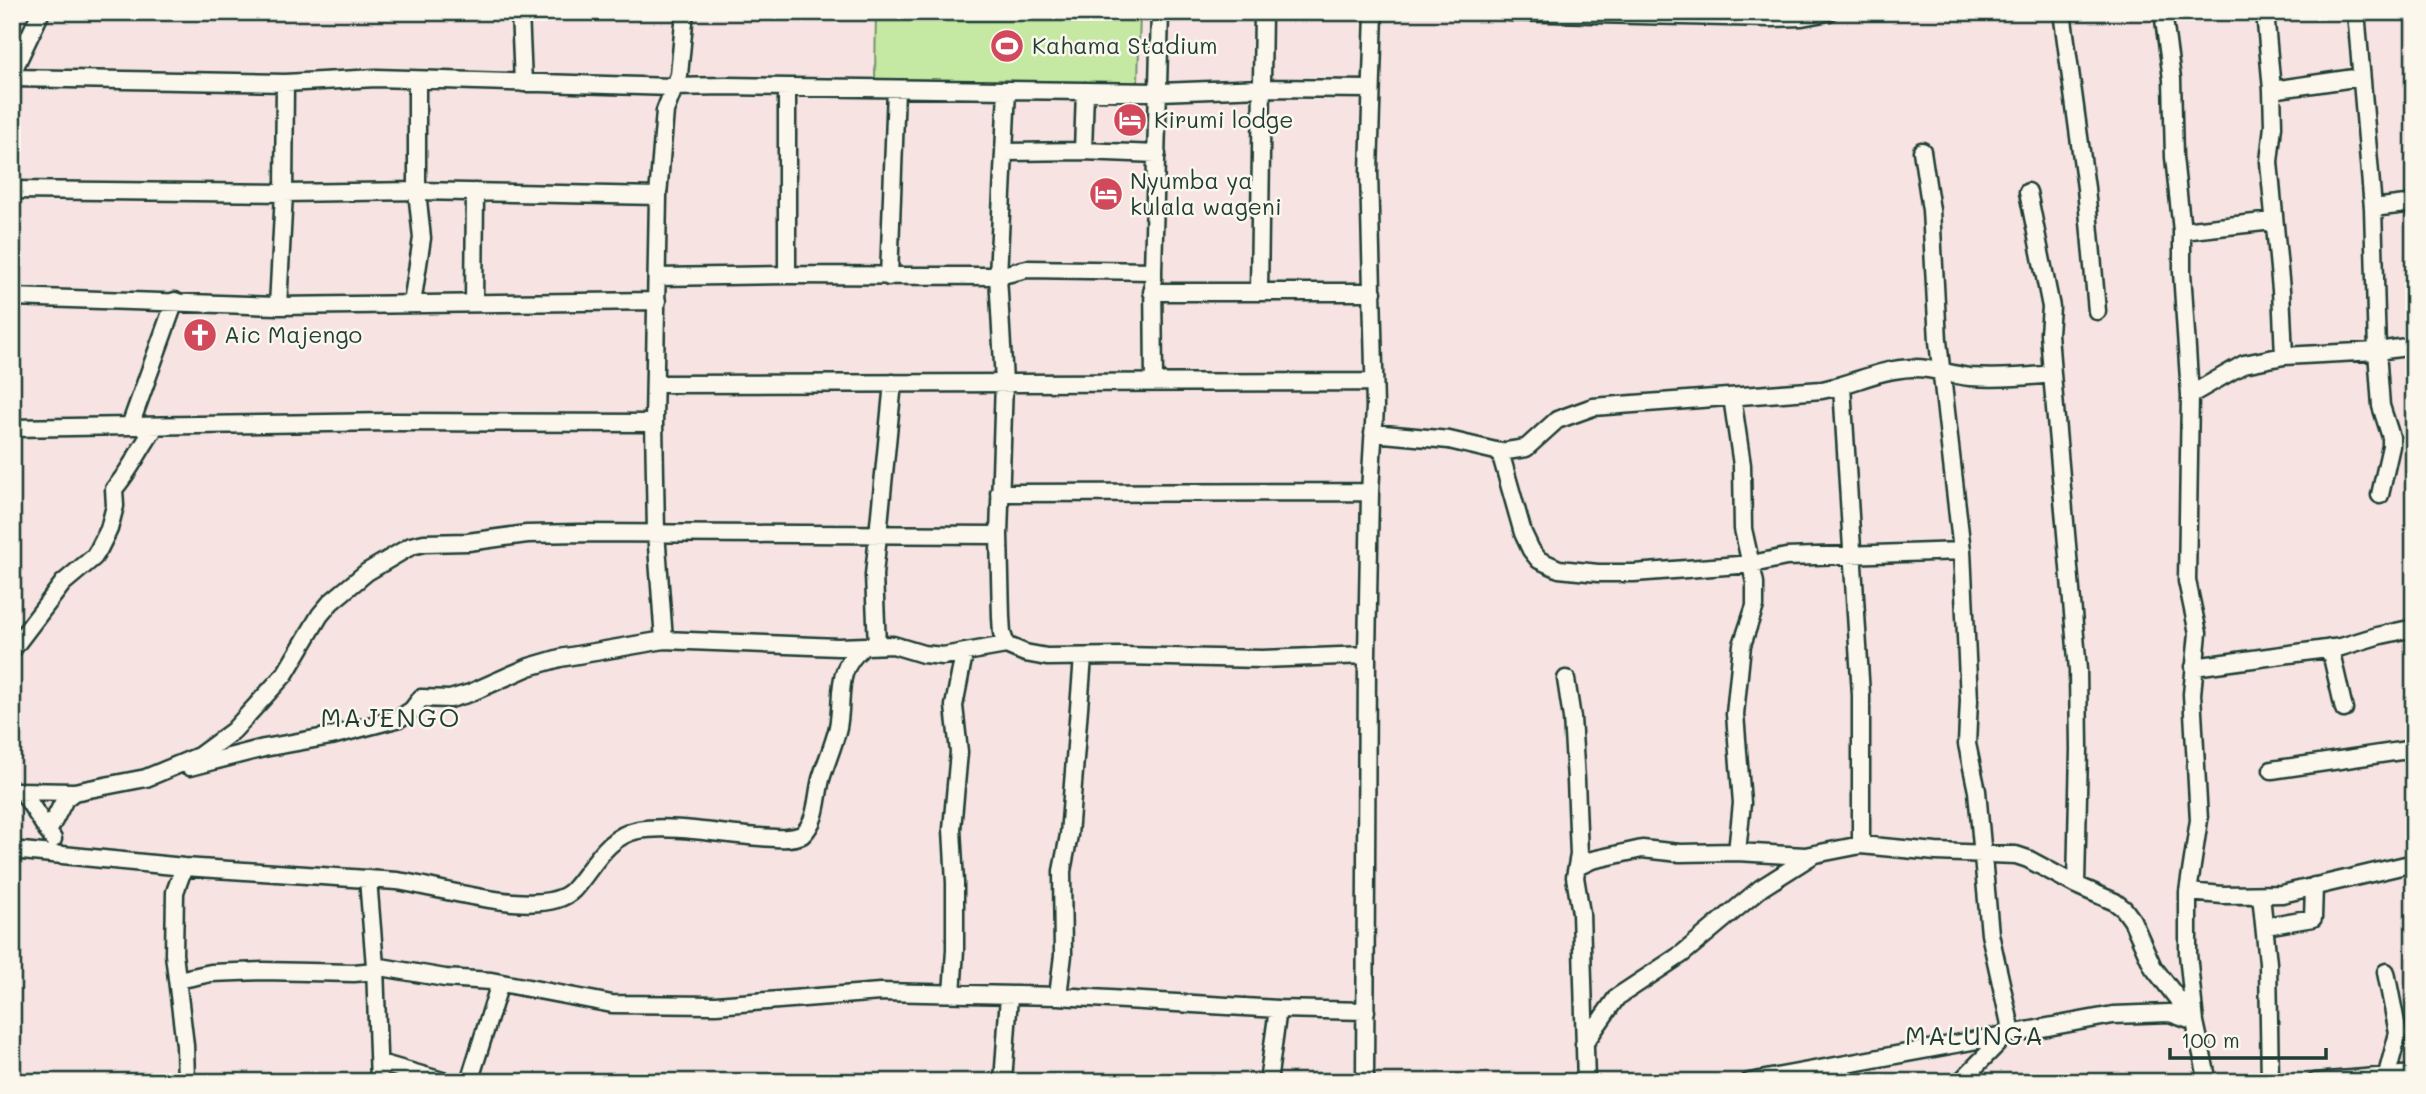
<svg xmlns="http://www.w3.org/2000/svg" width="2426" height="1094" viewBox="0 0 2426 1094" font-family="Mali,sans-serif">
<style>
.green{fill:#c5e9a3;stroke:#72936c;stroke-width:2}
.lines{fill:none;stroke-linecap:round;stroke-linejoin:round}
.minor-casing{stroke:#1f3d34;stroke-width:21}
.minor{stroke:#fbf7ec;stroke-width:16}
.labels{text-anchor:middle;stroke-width:5;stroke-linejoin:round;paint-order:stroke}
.poi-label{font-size:23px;fill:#1f3d34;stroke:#fbf7ec;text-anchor:start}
.quarter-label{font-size:26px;letter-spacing:2px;fill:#1f3d34;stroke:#fbf7ec}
</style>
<rect width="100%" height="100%" fill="#f7e3e2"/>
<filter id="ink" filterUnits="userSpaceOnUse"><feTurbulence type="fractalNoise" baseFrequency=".0143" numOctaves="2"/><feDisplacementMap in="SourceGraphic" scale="14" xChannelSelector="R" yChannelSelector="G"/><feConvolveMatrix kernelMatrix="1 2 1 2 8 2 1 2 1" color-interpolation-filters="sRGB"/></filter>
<g filter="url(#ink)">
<path class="green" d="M 876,12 L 1140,12 L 1138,83 L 875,79 Z"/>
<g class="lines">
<g class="minor-casing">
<path id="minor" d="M 520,12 L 523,83
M 685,12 L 679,75 L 665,111 L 658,196 L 654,423 L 656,532 L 664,640 L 838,647 L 893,645 L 923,654 L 943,656 L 1006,645
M 1510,12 L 1771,18 L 1802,17 L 1829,12
M 2062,12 L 2086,188 L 2097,311
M 2163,12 L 2172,79 L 2174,157 L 2182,231 L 2182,272 L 2190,395 L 2187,581 L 2198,633 L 2192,694 L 2199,820 L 2188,892 L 2188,954 L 2195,1022 L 2208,1082
M 2265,12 L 2272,90 L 2273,126 L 2269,162 L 2281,290 L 2284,356
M 2356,12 L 2373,208 L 2377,351 L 2381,406 L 2391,437 L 2391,446 L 2380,495
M 12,73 L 41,12
M 12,78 L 285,83 L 376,78 L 672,87 L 726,86 L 1160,92 L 1262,88 L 1371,89
M 787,87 L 787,275
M 1007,90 L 998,276 L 1004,382 L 999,535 L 1001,617 L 1002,633 L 1006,645 L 1025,653 L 1047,657 L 1123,656 L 1262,659 L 1367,655
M 2272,90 L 2361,77
M 1083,151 L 1085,91
M 1922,151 L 1931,210 L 1938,341 L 1962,551 L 1969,700 L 1967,744 L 1977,791 L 1990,934 L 2010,1024 L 2007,1034 L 1960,1082
M 1004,152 L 1083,151 L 1157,154
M 12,190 L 284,193 L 417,191 L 658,196
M 2028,192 L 2051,307 L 2049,333 L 2052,374 L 2078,670 L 2079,749 L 2076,885
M 2373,208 L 2414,203
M 2182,231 L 2273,221
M 657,277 L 787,275 L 998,276 L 1027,269 L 1153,271
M 889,277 L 896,89
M 1152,292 L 1373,292
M 1259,292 L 1263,12
M 12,297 L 278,306 L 657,301
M 474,303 L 475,192
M 412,304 L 422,238 L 417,191 L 417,81
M 278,306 L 284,193 L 285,83
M 1154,383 L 1153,271 L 1160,12
M 656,384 L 1374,382
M 1842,386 L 1861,695 L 1861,845
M 2190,395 L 2244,364 L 2284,356 L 2377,351 L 2414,346
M 1732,397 L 1742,465 L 1743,529 L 1755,583 L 1755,606 L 1742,645 L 1735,714 L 1742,803 L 1737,852
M 130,426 L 391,422 L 654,423
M 12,428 L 130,426 L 175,301
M 1373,433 L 1449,440 L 1500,452 L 1526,448 L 1557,420 L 1593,407 L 1822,390 C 1853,384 1880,369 1912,368 C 1932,367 1950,375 1970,377 C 1998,379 2025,377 2052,374
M 1500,452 L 1523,533 L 1531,550 L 1539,560 L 1559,569 L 1598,573 L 1634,573 L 1752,564 L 1786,557 L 1962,551
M 999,493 L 1370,492
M 877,646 L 874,575 L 893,383
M 2330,648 L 2344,709
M 12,650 L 63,583 L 94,557 L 99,549 L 109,529 L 115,506 L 114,489 C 131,470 141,446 156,426
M 2194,667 L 2341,647 L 2377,636 L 2414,628
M 1566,679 L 1572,718 L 1576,780 L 1579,855 L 1575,877 L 1581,913 L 1586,1082
M 190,767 L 264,748 L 331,736 L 400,718 L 412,710 L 421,698 L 450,699 L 470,693 L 529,667 L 560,658 L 664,640
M 2272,770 L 2414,749
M 17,791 L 74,792
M 22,791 L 53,839
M 48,832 L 65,799 L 74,792 L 146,778 L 199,756 L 233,731 L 285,674 L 320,615 L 331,602 L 367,572 L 411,546 L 424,543 L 468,542 L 527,534 L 580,533 L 999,535
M 12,850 L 184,867 L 397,881 C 436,886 543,921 573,890 C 594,867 605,837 638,830 C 673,824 724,835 760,837 C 775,838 788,840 802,835 C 818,820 816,799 821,779 C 826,762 834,745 838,727 C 844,696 834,671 862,648
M 184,867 L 175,892 L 174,954 L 185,1045 L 186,1082
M 1577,867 L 1592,860 L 1642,849 L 1680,853 L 1737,852 L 1805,856 L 1861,845 L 1936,852 L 2016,855 L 2028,859 L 2076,885 L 2115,902 L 2124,909 L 2132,920 L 2153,967 L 2194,1020
M 368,879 L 375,966 L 379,1082
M 2188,892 L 2223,895 L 2282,894 L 2414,863
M 2261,895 L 2268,963 L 2270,1082
M 2266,926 L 2313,918 L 2314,886
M 375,966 L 445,978 L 491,981 L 612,1004 L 716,1005 L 880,992 L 1058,996 L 1278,1009 L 1366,1011
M 178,980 L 211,973 L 263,971 L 354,973 L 375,971
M 952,994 L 955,950 L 955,883 L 952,829 L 959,752 L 954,706 L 964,654
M 1058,996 L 1063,955 L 1062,871 L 1069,835 L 1083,657
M 1584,1044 L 1617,997 L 1682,954 L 1761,888 L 1813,855
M 380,1063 L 446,1082
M 469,1082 L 500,983
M 1003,1082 L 1009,996
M 1268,1082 L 1278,1009
M 1365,1082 L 1367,655 L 1370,492 L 1375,407 L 1369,172 L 1374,12
M 1749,1082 L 2113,1015 L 2170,1013 L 2195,1022
M 2315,1082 L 2414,1074
M 2385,1082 L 2398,1033 L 2386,972"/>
</g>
<use href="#minor" class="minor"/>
</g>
</g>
<defs>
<g id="stadium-disc" transform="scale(1.75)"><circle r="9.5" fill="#d1495b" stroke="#fbf7ec"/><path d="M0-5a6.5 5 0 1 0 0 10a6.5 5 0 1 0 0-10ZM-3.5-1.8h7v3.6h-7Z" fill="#fff"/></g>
<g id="hotel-disc" transform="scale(1.75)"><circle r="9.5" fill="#d1495b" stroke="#fbf7ec"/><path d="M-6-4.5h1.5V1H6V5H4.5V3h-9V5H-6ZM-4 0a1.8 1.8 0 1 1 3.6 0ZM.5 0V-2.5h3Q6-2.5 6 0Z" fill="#fff"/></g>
<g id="church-disc" transform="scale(1.75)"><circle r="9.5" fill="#d1495b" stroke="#fbf7ec"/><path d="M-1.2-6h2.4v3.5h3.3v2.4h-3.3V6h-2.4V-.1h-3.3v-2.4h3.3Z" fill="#fff"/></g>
</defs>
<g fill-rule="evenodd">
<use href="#stadium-disc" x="1007" y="46"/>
<use href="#hotel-disc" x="1130" y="120"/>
<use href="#hotel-disc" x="1106" y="194"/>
<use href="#church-disc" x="200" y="335"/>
</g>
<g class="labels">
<g class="poi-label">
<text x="1032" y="54">Kahama Stadium</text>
<text x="1154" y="128">Kirumi lodge</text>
<text x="1130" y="189">Nyumba ya<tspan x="1130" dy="26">kulala wageni</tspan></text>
<text x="224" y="343">Aic Majengo</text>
</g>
<g class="quarter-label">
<text x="391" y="727">MAJENGO</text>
<text x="1975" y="1045">MALUNGA</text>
</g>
</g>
<rect width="2426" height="1094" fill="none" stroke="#fbf7ec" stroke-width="42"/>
<rect x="21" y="21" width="2384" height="1052" fill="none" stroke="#1f3d34" stroke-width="2.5" filter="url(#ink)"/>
<path d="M2170 1048v10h156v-10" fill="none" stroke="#1f3d34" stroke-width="3.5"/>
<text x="2181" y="1048" font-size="21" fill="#1f3d34" stroke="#fbf7ec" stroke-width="5" paint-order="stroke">100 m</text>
</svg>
